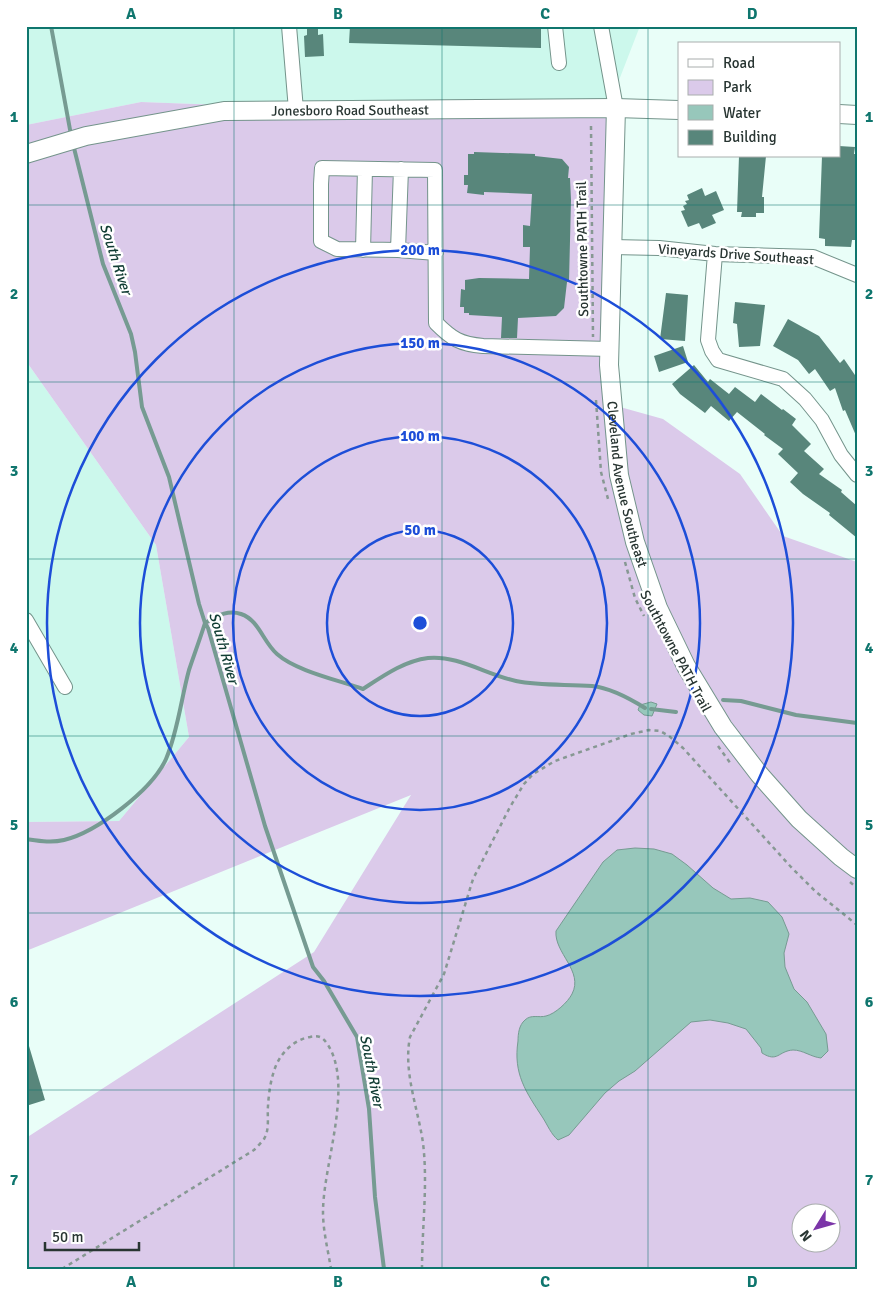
<svg xmlns="http://www.w3.org/2000/svg" width="883" height="1295" viewBox="0 0 883 1295" font-family="Signika,sans-serif">
<style>
.built{fill:#ccf8ec}
.green{fill:#dbcaea;fill-rule:evenodd}
.water{fill:#97c7bb;stroke:#769b92}
.lines{fill:none;stroke-linecap:round;stroke-linejoin:round}
.stream{stroke:#769b92;stroke-width:4}
.building{fill:#58867b}
.minor-casing{stroke:#74948b;stroke-width:16}
.major-casing{stroke:#74948b;stroke-width:20}
.path{stroke:#879893;stroke-width:2.5;stroke-dasharray:4 4;stroke-linecap:butt}
.minor{stroke:#fff;stroke-width:14}
.major{stroke:#fff;stroke-width:18}
.grid{fill:none;stroke:#0f766e;stroke-width:1;stroke-opacity:0.55}
.ring{fill:none;stroke:#1d4ed8;stroke-width:2.5}
.labels{text-anchor:middle;stroke-width:5;stroke-linejoin:round;paint-order:stroke}
.street-label{font-size:14px;fill:#283532;stroke:#fff}
.water-label{font-size:15px;font-style:italic;fill:#103c33;stroke:#fff}
.centre{fill:#1d4ed8;stroke:#fff;stroke-width:2.5}
.ring-label{font-size:15px;text-anchor:middle;font-weight:bold;fill:#1d4ed8;stroke:#fff;stroke-width:5;stroke-linejoin:round;paint-order:stroke}
.neatline{fill:none;stroke:#0f766e;stroke-width:2}
.grid-label{font-size:16px;text-anchor:middle;font-weight:bold;fill:#0f766e}
</style>
<rect width="100%" height="100%" fill="#e9fef8"/>
<path class="built" d="M 26,26 L 640,26 L 609,106 L 384,111 L 141,102 L 26,125 Z
M 26,361 L 156,545 L 189,737 L 119,821 L 26,822 Z"/>
<path class="green" d="M 141,102 L 384,111 L 610,106 L 607,357 L 620,407 L 663,419 L 740,474 L 783,536 L 857,562 L 857,1269 L 26,1269 L 26,1138 L 314,952 L 411,795 L 26,951 L 26,822 L 119,821 L 189,737 L 156,545 L 26,361 L 26,125 ZM 800,1212 L 830,1212 L 830,1242 L 800,1242 Z"/>
<path class="water" d="M 651,702 L 657,704 L 652,716 L 644,715 L 638,710 L 640,705 Z
M 635,848 L 654,849 L 672,854 L 687,865 L 713,888 L 731,899 L 750,898 L 768,902 L 782,917 L 789,934 L 784,953 L 785,967 L 794,989 L 807,1002 L 826,1034 L 828,1051 L 821,1058 C 811,1057 803,1050 793,1050 C 778,1051 778,1063 762,1053 L 761,1048 L 746,1029 L 728,1023 L 710,1020 L 691,1022 L 635,1071 L 619,1081 L 605,1093 L 569,1135 L 558,1140 C 551,1134 548,1126 543,1118 C 526,1092 513,1074 518,1041 C 518,1034 519,1025 525,1020 C 531,1014 539,1018 546,1016 C 555,1014 568,1002 572,994 C 584,971 554,953 556,931 L 603,862 L 617,850 Z"/>
<g class="lines">
<path class="stream" d="M 51,26 L 71,135
M 73,144 L 103,264 L 131,334 L 135,352 L 142,407 L 169,477 L 199,604 L 205,623 L 208,628 L 265,826 L 313,967 L 324,981 L 357,1037 L 369,1109 L 375,1197 L 384,1269
M 723,700 L 741,701 L 796,715 L 857,723
M 651,709 L 676,712
M 26,839 C 40,841 51,843 64,840 C 97,832 152,790 166,759 C 178,731 181,699 189,670 C 194,655 200,639 205,623 C 216,617 227,609 241,614 C 259,620 263,642 277,654 C 296,671 338,680 363,689 C 383,676 404,661 428,658 C 458,655 487,675 516,681 C 540,686 567,684 592,686 C 611,688 629,698 645,708"/>
</g>
<path class="building" d="M 350,26 L 541,26 L 541,48 L 349,43 Z
M 318,27 L 318,35 L 323,34 L 324,56 L 305,57 L 304,36 L 307,35 L 307,28 Z
M 839,146 L 855,147 L 854,154 L 857,154 L 857,240 L 852,240 L 851,247 L 825,246 L 825,239 L 819,238 L 822,156 L 839,156 Z
M 474,152 L 535,154 L 535,156 L 562,159 L 569,167 L 568,178 L 570,178 L 571,200 L 569,282 L 567,282 L 564,308 L 556,316 L 518,318 L 517,338 L 501,338 L 502,317 L 469,315 L 469,313 L 464,313 L 464,307 L 460,307 L 461,289 L 465,290 L 465,280 L 479,278 L 529,279 L 530,247 L 523,247 L 523,225 L 530,226 L 532,194 L 484,192 L 484,195 L 467,193 L 468,185 L 464,185 L 464,175 L 468,175 L 468,154 L 474,154 Z
M 739,156 L 766,156 L 762,197 L 764,197 L 764,213 L 756,213 L 756,217 L 741,217 L 742,212 L 737,212 Z
M 702,188 L 705,196 L 716,191 L 724,210 L 712,215 L 716,223 L 702,229 L 699,223 L 688,227 L 681,211 L 685,210 L 683,206 L 687,204 L 685,201 L 689,200 L 687,195 Z
M 666,293 L 688,295 L 685,341 L 660,339 Z
M 735,302 L 765,305 L 760,346 L 739,347 L 737,324 L 733,323 Z
M 788,319 L 819,336 L 840,363 L 844,359 L 857,378 L 857,438 L 845,410 L 843,411 L 835,388 L 830,391 L 815,369 L 809,374 L 798,360 L 773,346 Z
M 683,346 L 688,362 L 659,372 L 654,356 Z
M 694,365 L 708,382 L 710,379 L 729,394 L 735,387 L 755,402 L 761,394 L 782,410 L 783,409 L 796,419 L 792,425 L 811,444 L 804,451 L 824,469 L 819,474 L 842,490 L 841,492 L 857,506 L 857,538 L 829,515 L 830,513 L 803,494 L 790,482 L 798,473 L 778,454 L 783,449 L 764,435 L 765,434 L 737,412 L 729,421 L 711,406 L 705,413 L 680,394 L 672,384 Z
M 29,1046 L 45,1100 L 26,1106 L 26,1047 Z"/>
<g class="lines">
<g class="minor-casing">
<path id="minor" d="M 289,26 L 296,110
M 555,26 L 559,63
M 601,26 L 616,108
M 612,247 L 659,248 L 715,254 L 813,257 L 857,275
M 363,250 L 365,169
M 398,250 L 401,169
M 436,253 L 398,250 L 337,249 L 321,241 L 321,184 L 322,168 L 435,170 L 436,323 C 452,339 460,344 483,346 L 610,349
M 715,254 L 708,340 L 712,351 L 718,360 L 783,379 L 805,399 L 822,420 L 841,455 L 857,475
M 26,620 L 65,687"/>
</g>
<g class="major-casing">
<g id="major">
<path id="s1" d="M 616,108 L 609,365 L 619,475 L 635,542 L 658,608 L 686,666 L 723,727 L 759,774 L 799,819 L 841,857 L 857,869"/>
<path d="M 839,114 L 857,115"/>
<path id="s2" d="M 26,154 L 86,136 L 224,111 L 616,108 L 679,110"/>
</g>
</g>
<path class="path" d="M 591,126 L 593,337
M 596,400 L 601,472 L 608,499
M 625,562 L 635,598 L 644,616
M 718,746 L 731,764
M 850,882 L 857,888
M 62,1269 L 254,1150 C 257,1147 261,1143 264,1139 C 270,1129 267,1117 268,1106 C 269,1090 272,1068 282,1055 C 289,1046 298,1039 310,1037 C 319,1035 323,1037 328,1045 C 354,1086 323,1165 323,1212 C 323,1231 328,1250 331,1269
M 422,1269 C 422,1227 428,1184 423,1143 C 418,1108 403,1072 410,1037 L 444,974 L 473,879 L 510,807 L 524,784 L 533,774 L 555,761 L 631,734 L 649,730 L 660,731 L 669,736 L 683,748 L 791,867 L 815,891 L 857,925"/>
<use href="#minor" class="minor"/>
<use href="#major" class="major"/>
</g>
<path class="grid" d="M 234,26 L 234,1269M 442,26 L 442,1269M 648,26 L 648,1269M 26,205 L 857,205M 26,382 L 857,382M 26,559 L 857,559M 26,736 L 857,736M 26,913 L 857,913M 26,1090 L 857,1090"/>
<g class="ring">
<circle cx="420" cy="623" r="93"/>
<circle cx="420" cy="623" r="187"/>
<circle cx="420" cy="623" r="280"/>
<circle cx="420" cy="623" r="373"/>
</g>
<g class="labels">
<g class="street-label">
<text dy="5" stroke="none"><textPath href="#s2" startOffset="329">Jonesboro Road Southeast</textPath></text>
<text transform="translate(582 249) rotate(-91)" y="5">Southtowne PATH Trail</text>
<text transform="translate(736 254) rotate(4)" y="5">Vineyards Drive Southeast</text>
<text dy="5" stroke="none"><textPath href="#s1" startOffset="378">Cleveland Avenue Southeast</textPath></text>
<text transform="translate(676 651) rotate(62)" y="5">Southtowne PATH Trail</text>
</g>
<g class="water-label">
<text transform="translate(116 259) rotate(72)" y="5">South River</text>
<text transform="translate(224 648) rotate(74)" y="5">South River</text>
<text transform="translate(372 1071) rotate(79)" y="5">South River</text>
</g>
</g>
<circle cx="420" cy="623" r="8" class="centre"/>
<g class="ring-label">
<text x="420" y="255">200 m</text>
<text x="420" y="348">150 m</text>
<text x="420" y="441">100 m</text>
<text x="420" y="535">50 m</text>
</g>
<rect width="883" height="1295" fill="none" stroke="#ffffff" stroke-width="55"/>
<rect x="678" y="42" width="162" height="115" fill="#ffffff" stroke="#a9aead"/>
<rect x="688" y="59" width="25" height="8" fill="#ffffff" stroke="#a9aead"/>
<text x="723" y="68" font-size="15" fill="#283532">Road</text>
<rect x="688" y="80" width="25" height="15" fill="#dbcaea" stroke="#a9aead"/>
<text x="723" y="92" font-size="15" fill="#283532">Park</text>
<rect x="688" y="105" width="25" height="15" fill="#97c7bb" stroke="#a9aead"/>
<text x="723" y="118" font-size="15" fill="#283532">Water</text>
<rect x="688" y="130" width="25" height="15" fill="#58867b" stroke="#a9aead"/>
<text x="723" y="142" font-size="15" fill="#283532">Building</text>
<g transform="translate(816 1228) rotate(233)"><circle r="24" fill="#ffffff" stroke="#a9aead"/>
<path d="M0-4L9 19L0 12L-9 19Z" fill="#7b35a8"/>
<text y="-8" font-size="14" font-weight="bold" text-anchor="middle" fill="#283532">N</text>
</g>
<path d="M45 1242v8h94v-8" fill="none" stroke="#283532" stroke-width="2.5"/>
<text x="52" y="1242" font-size="15" fill="#283532" stroke="#ffffff" stroke-width="4" paint-order="stroke">50 m</text>
<rect x="28" y="28" width="828" height="1240" class="neatline"/>
<g class="grid-label">
<text x="131" y="19">A</text>
<text x="338" y="19">B</text>
<text x="545" y="19">C</text>
<text x="752" y="19">D</text>
<text x="14" y="122">1</text>
<text x="869" y="122">1</text>
<text x="14" y="299">2</text>
<text x="869" y="299">2</text>
<text x="14" y="476">3</text>
<text x="869" y="476">3</text>
<text x="14" y="653">4</text>
<text x="869" y="653">4</text>
<text x="14" y="830">5</text>
<text x="869" y="830">5</text>
<text x="14" y="1007">6</text>
<text x="869" y="1007">6</text>
<text x="14" y="1185">7</text>
<text x="869" y="1185">7</text>
<text x="131" y="1287">A</text>
<text x="338" y="1287">B</text>
<text x="545" y="1287">C</text>
<text x="752" y="1287">D</text>
</g>
</svg>
